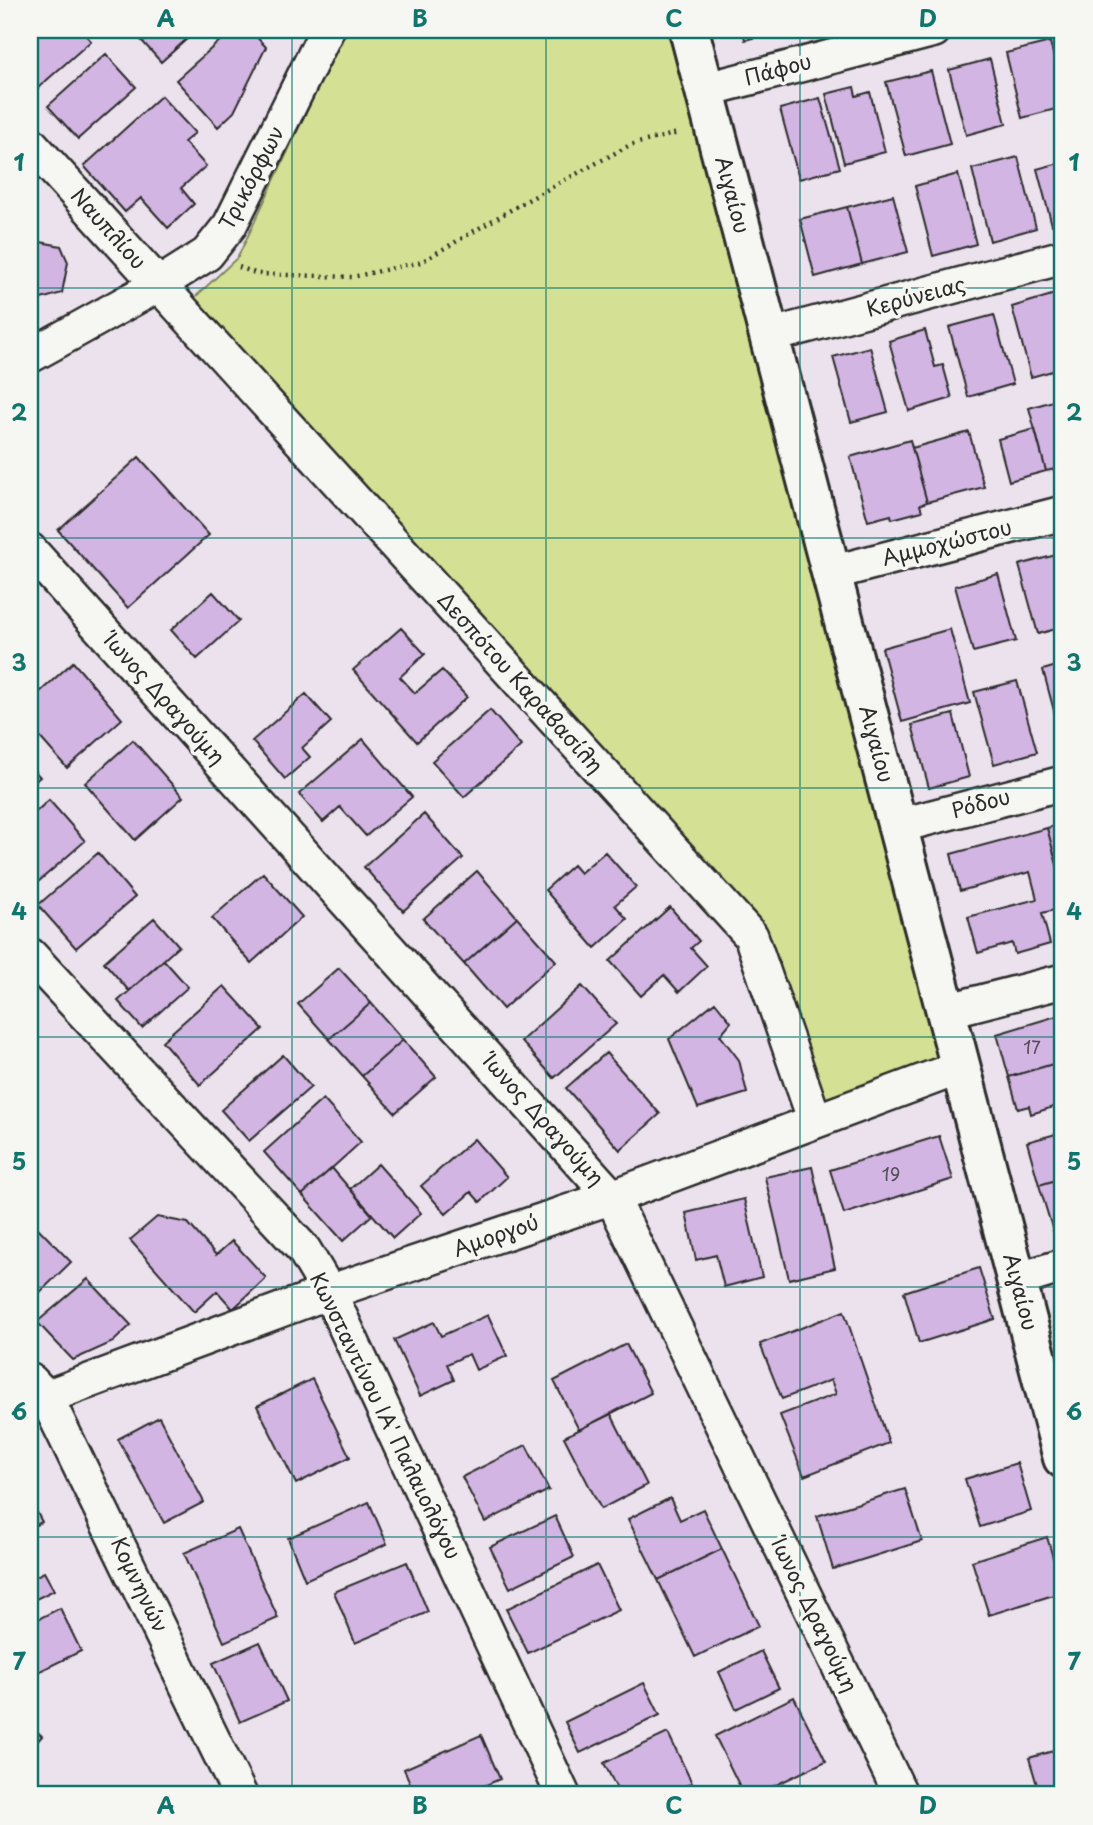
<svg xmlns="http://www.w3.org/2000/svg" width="1093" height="1825" viewBox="0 0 1093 1825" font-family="'Playpen Sans',sans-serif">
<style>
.green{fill:#d4e093;stroke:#80865f;stroke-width:2}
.building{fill:#d2b5e3;stroke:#2b2b2b;stroke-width:2}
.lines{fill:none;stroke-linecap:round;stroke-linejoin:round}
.street-casing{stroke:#2b2b2b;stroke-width:38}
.secondary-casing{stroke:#2b2b2b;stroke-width:44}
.path{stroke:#2b2b2b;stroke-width:4.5;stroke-dasharray:2 5;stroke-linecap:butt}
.street{stroke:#f6f6f2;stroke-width:33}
.secondary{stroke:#f6f6f2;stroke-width:38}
.grid{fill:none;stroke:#0f766e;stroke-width:2;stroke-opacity:0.55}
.labels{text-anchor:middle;stroke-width:7;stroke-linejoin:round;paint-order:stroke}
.number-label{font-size:18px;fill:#554e59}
.street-label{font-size:21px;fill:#2b2b2b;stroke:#f6f6f2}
.neatline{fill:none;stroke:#0f766e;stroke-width:2.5}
.grid-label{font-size:23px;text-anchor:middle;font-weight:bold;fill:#0f766e}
</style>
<rect width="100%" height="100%" fill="#ebe2ee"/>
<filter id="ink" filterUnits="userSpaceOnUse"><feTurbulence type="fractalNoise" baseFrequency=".0143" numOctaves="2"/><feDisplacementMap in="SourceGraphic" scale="14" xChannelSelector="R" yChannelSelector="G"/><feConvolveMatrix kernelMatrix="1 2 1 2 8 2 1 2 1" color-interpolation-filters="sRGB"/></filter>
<g filter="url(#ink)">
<path class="green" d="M 345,30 L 679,30 L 951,1068 L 822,1108 L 756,931 L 192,300 L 238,257 Z"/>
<path class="building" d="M 38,30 L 81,30 L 91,41 L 30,95 L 30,37 Z
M 132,30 L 197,30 L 161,62 Z
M 232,30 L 250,30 L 266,47 L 234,112 L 218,127 L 176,80 Z
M 743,30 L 782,30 L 745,40 Z
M 1050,42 L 1063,94 L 1063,107 L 1022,118 L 1006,53 Z
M 106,54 L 136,87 L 78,139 L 48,106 Z
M 990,59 L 1006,124 L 966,135 L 949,70 Z
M 931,71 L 950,144 L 906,156 L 886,82 Z
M 854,87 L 856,96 L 870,92 L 885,152 L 844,163 L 826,94 Z
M 161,96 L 195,133 L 184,142 L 206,166 L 181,188 L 194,204 L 168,228 L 141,198 L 125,212 L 84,166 Z
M 820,98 L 840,168 L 799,179 L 780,109 Z
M 1018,157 L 1036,228 L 990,241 L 972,169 Z
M 1063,162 L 1063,222 L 1052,225 L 1037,169 Z
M 958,174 L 976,244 L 933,256 L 915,186 Z
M 893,195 L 908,252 L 862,264 L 847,207 Z
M 847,207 L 862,264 L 815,277 L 800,219 Z
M 30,240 L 61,246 L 68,262 L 62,293 L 31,302 Z
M 1055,294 L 1058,306 L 1063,305 L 1063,368 L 1031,377 L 1012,307 Z
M 994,315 L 1013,384 L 968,397 L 949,327 Z
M 925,330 L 935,367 L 943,365 L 952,398 L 909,411 L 889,341 Z
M 870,347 L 888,412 L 851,422 L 833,357 Z
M 1063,398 L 1063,474 L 1056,475 L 1055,469 L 1046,471 L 1029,408 Z
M 1035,429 L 1046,471 L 1009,481 L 998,439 Z
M 969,432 L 984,487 L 927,502 L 912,448 Z
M 910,440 L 927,502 L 920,505 L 922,511 L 892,519 L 891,515 L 868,521 L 850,457 Z
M 139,457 L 209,535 L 128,608 L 58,530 Z
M 1063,553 L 1063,627 L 1038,634 L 1019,565 Z
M 998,574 L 1016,641 L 973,652 L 955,586 Z
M 213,592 L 239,621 L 197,659 L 171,630 Z
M 401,628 L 425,654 L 400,677 L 415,693 L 442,670 L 467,697 L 417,742 L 353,670 Z
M 950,629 L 970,703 L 902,722 L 882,648 Z
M 73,662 L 122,719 L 67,768 L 30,726 L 30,701 Z
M 1063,664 L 1063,744 L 1043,670 Z
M 1017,681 L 1037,752 L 994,764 L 974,692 Z
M 306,694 L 331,722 L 302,748 L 310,757 L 285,779 L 252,741 Z
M 490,710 L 521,746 L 464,797 L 432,761 Z
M 953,714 L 969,777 L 929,788 L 912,725 Z
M 363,739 L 412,797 L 366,836 L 340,807 L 323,822 L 299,794 Z
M 133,740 L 183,797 L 135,840 L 85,783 Z
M 30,766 L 40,777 L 30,786 Z
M 49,800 L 85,841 L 30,889 L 30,817 Z
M 424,814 L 463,858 L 403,911 L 364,867 Z
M 1063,824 L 1063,886 L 1047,828 Z
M 1047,828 L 1063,887 L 1063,908 L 1042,913 L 1050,944 L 1015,954 L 1012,943 L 978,953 L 968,917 L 1037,899 L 1030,872 L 960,891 L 951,854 Z
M 605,852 L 636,887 L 615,905 L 627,919 L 595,948 L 545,890 L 573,865 L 580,873 Z
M 98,853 L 135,897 L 76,948 L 38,905 Z
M 477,871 L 517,917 L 464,964 L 423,919 Z
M 263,873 L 302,917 L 251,963 L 212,918 Z
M 670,907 L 699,941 L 691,948 L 707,966 L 679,992 L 664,975 L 641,996 L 610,961 Z
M 517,917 L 556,961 L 503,1009 L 464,964 Z
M 154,918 L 179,946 L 129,991 L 104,962 Z
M 164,960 L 188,987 L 142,1028 L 118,1001 Z
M 339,968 L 371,1003 L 329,1039 L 298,1004 Z
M 224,986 L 263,1029 L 200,1085 L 162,1041 Z
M 582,986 L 616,1024 L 554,1078 L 521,1041 Z
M 715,1002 L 731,1022 L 720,1035 L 739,1060 L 747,1093 L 698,1108 L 669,1039 Z
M 371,1003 L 403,1040 L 362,1076 L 329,1039 Z
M 1063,1014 L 1063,1061 L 1009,1077 L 997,1034 Z
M 403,1040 L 436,1077 L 395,1113 L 362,1076 Z
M 606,1053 L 660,1114 L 620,1150 L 566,1088 Z
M 283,1055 L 311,1087 L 249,1141 L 221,1110 Z
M 1063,1061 L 1063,1104 L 1031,1114 L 1029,1106 L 1018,1109 L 1009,1077 Z
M 323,1099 L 361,1142 L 302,1195 L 264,1152 Z
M 1063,1132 L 1063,1178 L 1039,1185 L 1027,1142 Z
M 939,1136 L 953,1179 L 844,1214 L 830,1170 Z
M 474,1139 L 507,1177 L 480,1202 L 471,1192 L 446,1214 L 421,1186 Z
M 378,1164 L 421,1213 L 393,1238 L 350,1189 Z
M 812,1167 L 835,1268 L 789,1279 L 765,1177 Z
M 332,1168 L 372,1215 L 343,1241 L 302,1195 Z
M 1063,1178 L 1063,1228 L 1053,1231 L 1039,1185 Z
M 744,1199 L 762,1277 L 724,1287 L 716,1255 L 696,1260 L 686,1213 Z
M 157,1217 L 188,1223 L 216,1255 L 232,1241 L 266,1278 L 233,1309 L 217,1291 L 194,1312 L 130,1240 Z
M 32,1222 L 71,1262 L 32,1300 L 30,1297 L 30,1223 Z
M 979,1268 L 995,1319 L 919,1343 L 904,1292 Z
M 88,1279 L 131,1325 L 113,1342 L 73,1360 L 37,1322 Z
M 844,1311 L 889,1443 L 804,1476 L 780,1415 L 836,1394 L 831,1380 L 782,1399 L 760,1344 Z
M 488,1315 L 507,1356 L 476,1370 L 469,1354 L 447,1364 L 454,1380 L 420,1396 L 394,1340 L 434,1322 L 441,1336 Z
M 626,1344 L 651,1393 L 579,1430 L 554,1381 Z
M 312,1379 L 350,1457 L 296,1484 L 257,1406 Z
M 611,1414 L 647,1485 L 601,1509 L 564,1437 Z
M 159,1417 L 204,1502 L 164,1523 L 118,1439 Z
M 526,1445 L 549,1490 L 485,1522 L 462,1477 Z
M 1017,1463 L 1031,1511 L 980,1527 L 965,1479 Z
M 905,1489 L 922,1541 L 833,1569 L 817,1516 Z
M 670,1498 L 680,1520 L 703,1509 L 722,1549 L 658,1580 L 628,1519 Z
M 30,1499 L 42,1522 L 30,1528 Z
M 369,1502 L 387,1544 L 305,1580 L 288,1538 Z
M 555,1516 L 574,1557 L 510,1588 L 490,1547 Z
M 238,1529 L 278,1618 L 224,1642 L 184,1553 Z
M 1047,1537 L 1063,1592 L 989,1615 L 972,1561 Z
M 722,1549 L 759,1626 L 695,1657 L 658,1580 Z
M 407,1562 L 428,1612 L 355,1643 L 334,1592 Z
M 597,1565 L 619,1610 L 528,1653 L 506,1609 Z
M 44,1572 L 54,1590 L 30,1602 L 30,1579 Z
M 60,1608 L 81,1651 L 30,1676 L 30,1623 Z
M 260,1642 L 287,1701 L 240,1722 L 213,1663 Z
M 761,1651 L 779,1688 L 736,1709 L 719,1672 Z
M 644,1683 L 660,1715 L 580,1753 L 565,1722 Z
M 794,1697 L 826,1761 L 755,1795 L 744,1795 L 715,1736 Z
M 30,1725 L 42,1736 L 30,1750 Z
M 668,1733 L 692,1783 L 667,1795 L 620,1795 L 604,1763 Z
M 481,1735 L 500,1779 L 463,1795 L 415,1795 L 404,1769 Z
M 1063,1748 L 1063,1795 L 1040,1795 L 1029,1758 Z"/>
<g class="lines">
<g class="street-casing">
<path id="street" d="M 704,90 L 934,30
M 30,143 L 751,936 L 815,1121
M 769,336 L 1063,257
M 30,356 L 158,285 L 207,254 L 230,225 L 327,30
M 30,550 L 612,1197 L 901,1795
M 831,573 L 1063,513
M 898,826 L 1063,783
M 30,955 L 304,1250 L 329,1292 L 563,1795
M 946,1011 L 1063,981
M 1017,1280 L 1063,1266
M 31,1381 L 46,1397 L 240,1795
M 30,1403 L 329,1292 L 612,1197 L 961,1067"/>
</g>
<g class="secondary-casing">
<path id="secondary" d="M 689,30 L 1063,1458"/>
</g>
<path class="path" d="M 239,267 L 258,274 L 352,277 L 421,262 L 526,201 L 630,145 L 678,133"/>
<use href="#street" class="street"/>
<use href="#secondary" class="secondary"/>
</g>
</g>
<path class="grid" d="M 292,30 L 292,1795M 546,30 L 546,1795M 800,30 L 800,1795M 30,288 L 1063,288M 30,538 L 1063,538M 30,788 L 1063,788M 30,1037 L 1063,1037M 30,1287 L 1063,1287M 30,1537 L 1063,1537"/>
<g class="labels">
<g class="number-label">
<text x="1032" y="1054">17</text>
<text x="891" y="1181">19</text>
</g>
<g class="street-label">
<text transform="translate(778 70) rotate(-15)" y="7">Πάφου</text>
<text transform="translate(252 178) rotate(-62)" y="7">Τρικόρφων</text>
<text transform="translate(732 195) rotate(75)" y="7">Αιγαίου</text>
<text transform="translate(108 229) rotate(48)" y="7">Ναυπλίου</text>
<text transform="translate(916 297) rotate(-15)" y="7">Κερύνειας</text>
<text transform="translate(947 543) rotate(-14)" y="7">Αμμοχώστου</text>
<text transform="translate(520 683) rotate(48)" y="7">Δεσπότου Καραβασίλη</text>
<text transform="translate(164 699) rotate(48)" y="7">Ίωνος Δραγούμη</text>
<text transform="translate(876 744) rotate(75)" y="7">Αιγαίου</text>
<text transform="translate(981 804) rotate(-15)" y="7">Ρόδου</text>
<text transform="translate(543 1120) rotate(48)" y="7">Ίωνος Δραγούμη</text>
<text transform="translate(496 1236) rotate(-19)" y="7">Αμοργού</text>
<text transform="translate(1020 1292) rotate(75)" y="7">Αιγαίου</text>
<text transform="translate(385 1416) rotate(64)" y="7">Κωνσταντίνου ΙΑ' Παλαιολόγου</text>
<text transform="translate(139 1585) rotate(64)" y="7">Κοµνηνών</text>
<text transform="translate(814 1615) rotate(64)" y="7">Ίωνος Δραγούμη</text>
</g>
</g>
<rect width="1093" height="1825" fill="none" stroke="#f6f6f2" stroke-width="77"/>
<rect x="38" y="38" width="1016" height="1748" class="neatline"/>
<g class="grid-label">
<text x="166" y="27">A</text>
<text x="420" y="27">B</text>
<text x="674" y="27">C</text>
<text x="928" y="27">D</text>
<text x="19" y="171">1</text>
<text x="1074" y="171">1</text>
<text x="19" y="421">2</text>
<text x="1074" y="421">2</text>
<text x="19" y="671">3</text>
<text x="1074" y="671">3</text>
<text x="19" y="920">4</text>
<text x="1074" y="920">4</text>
<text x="19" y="1170">5</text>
<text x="1074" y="1170">5</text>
<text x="19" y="1420">6</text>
<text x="1074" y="1420">6</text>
<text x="19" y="1670">7</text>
<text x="1074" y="1670">7</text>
<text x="166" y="1814">A</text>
<text x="420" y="1814">B</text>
<text x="674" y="1814">C</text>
<text x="928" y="1814">D</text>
</g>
</svg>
